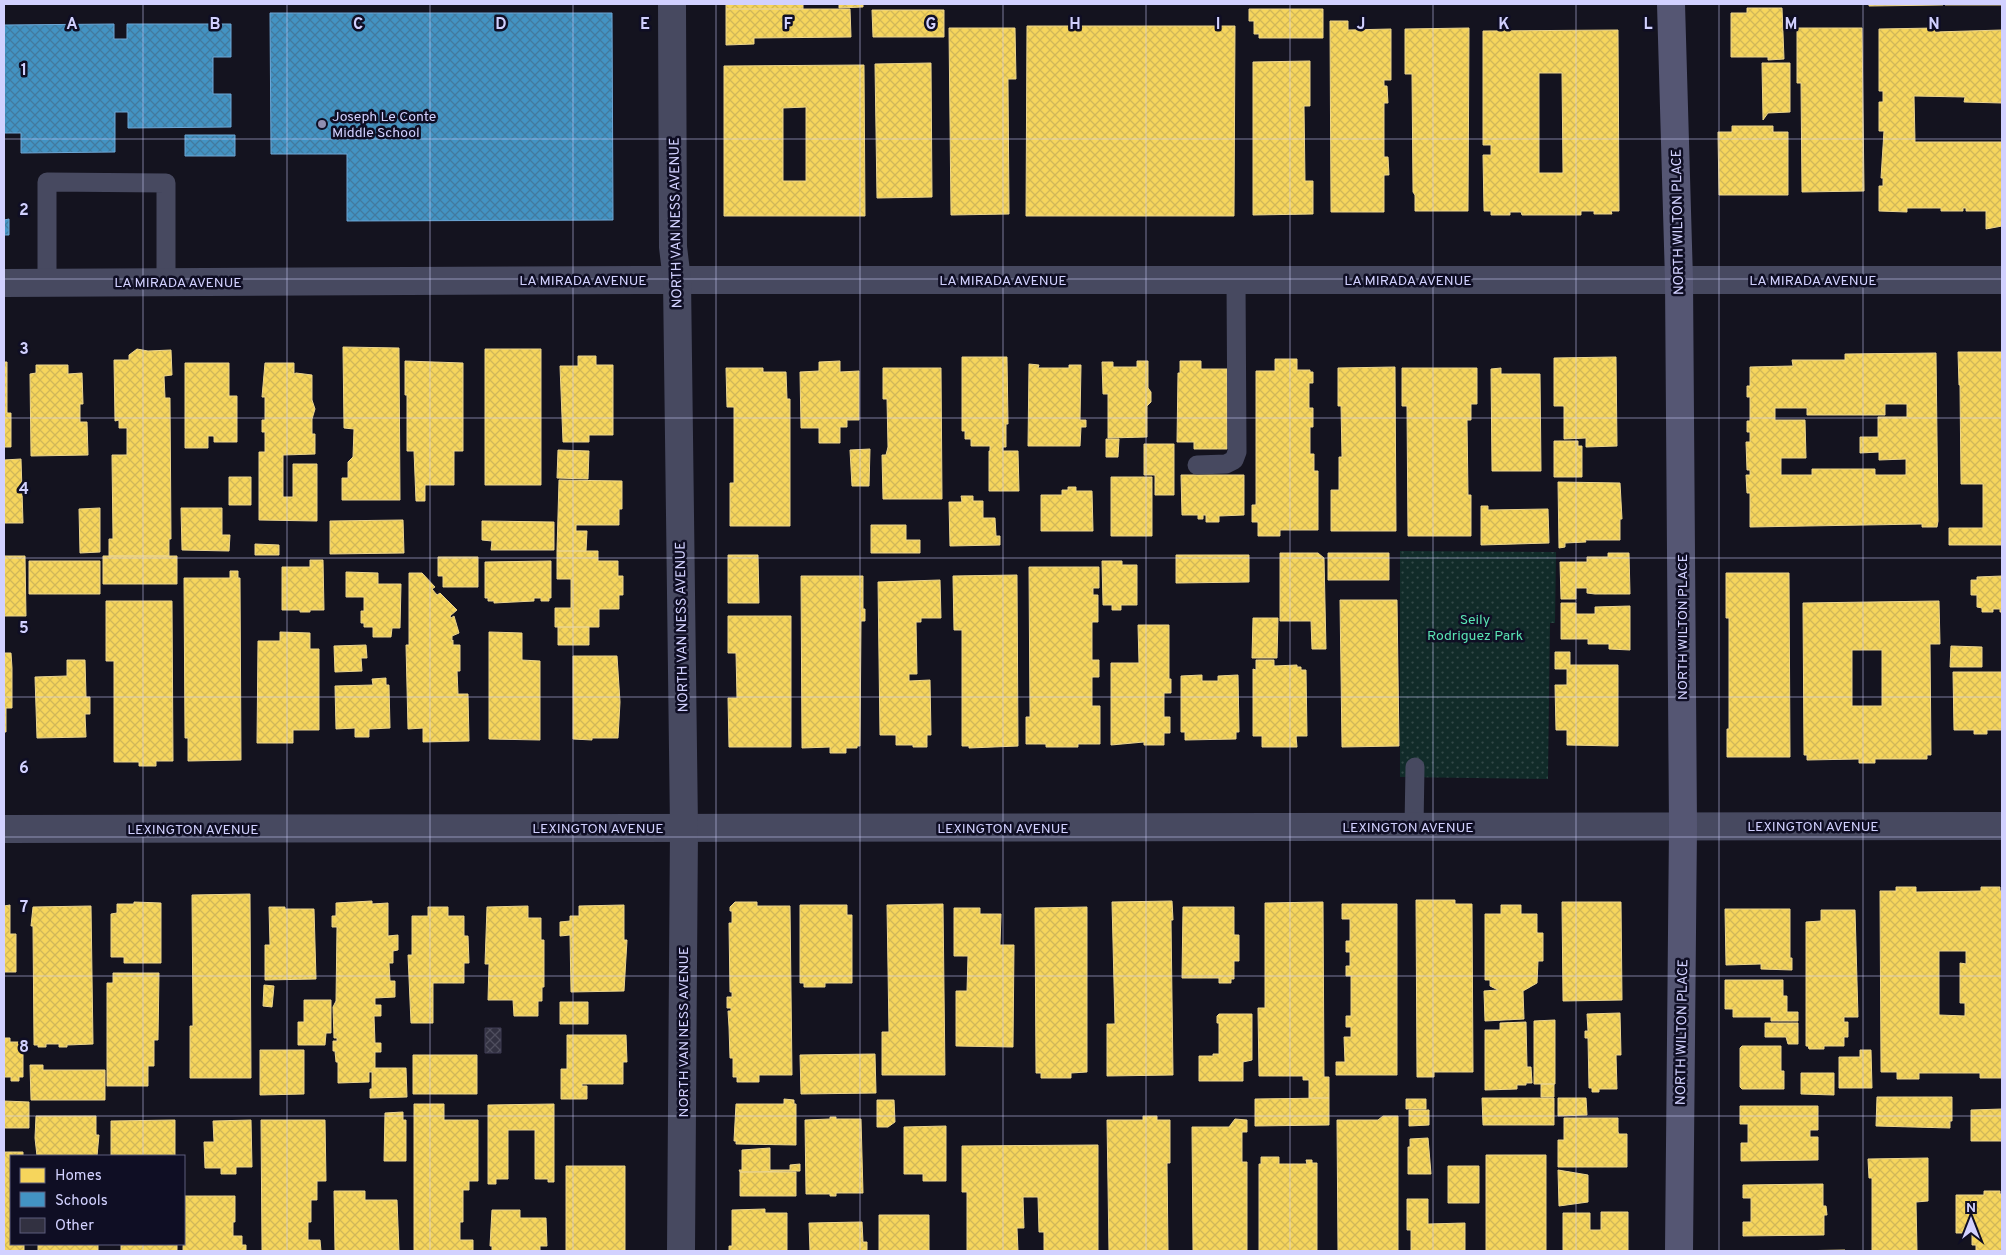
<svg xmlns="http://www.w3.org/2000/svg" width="2006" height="1255" viewBox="0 0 2006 1255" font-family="Overpass,sans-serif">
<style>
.park{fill:url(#park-dots)}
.homes{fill:url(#homes-cross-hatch);stroke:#ebd48d;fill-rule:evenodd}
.schools{fill:url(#schools-cross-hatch);stroke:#6ea6d5}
.building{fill:url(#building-cross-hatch);stroke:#3f3d54}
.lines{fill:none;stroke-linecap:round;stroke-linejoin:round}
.service{stroke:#474960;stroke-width:19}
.minor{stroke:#474960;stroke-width:28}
.tertiary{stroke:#474960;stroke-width:28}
.secondary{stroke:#555673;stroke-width:28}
.grid{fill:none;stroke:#d2d1ff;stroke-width:1;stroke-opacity:0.55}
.poi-dot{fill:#908eb1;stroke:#0f0e24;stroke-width:2}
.labels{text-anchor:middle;stroke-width:5;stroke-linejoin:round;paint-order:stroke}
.poi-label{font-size:14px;fill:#d2d1ff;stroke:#0f0e24;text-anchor:start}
.street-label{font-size:14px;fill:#d2d1ff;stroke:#0f0e24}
.park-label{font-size:14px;fill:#59e3b3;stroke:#0f0e24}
.grid-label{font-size:16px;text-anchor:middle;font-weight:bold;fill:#d2d1ff;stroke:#0f0e24;stroke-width:5;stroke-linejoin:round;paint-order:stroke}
</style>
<defs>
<pattern id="park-dots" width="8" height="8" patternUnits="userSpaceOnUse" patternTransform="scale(1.25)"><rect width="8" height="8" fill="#112b29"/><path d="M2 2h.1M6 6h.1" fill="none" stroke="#334949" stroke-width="1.8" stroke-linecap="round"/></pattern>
<pattern id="homes-cross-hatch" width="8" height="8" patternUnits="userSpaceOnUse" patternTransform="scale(1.25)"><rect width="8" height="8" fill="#f6d55c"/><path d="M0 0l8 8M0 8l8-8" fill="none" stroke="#d1b759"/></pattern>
<pattern id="schools-cross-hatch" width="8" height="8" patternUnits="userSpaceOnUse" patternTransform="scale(1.25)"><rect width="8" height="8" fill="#4393c3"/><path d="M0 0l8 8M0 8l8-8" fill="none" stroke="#427a9f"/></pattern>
<pattern id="building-cross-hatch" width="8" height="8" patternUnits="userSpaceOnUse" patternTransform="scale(1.25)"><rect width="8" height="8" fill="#323141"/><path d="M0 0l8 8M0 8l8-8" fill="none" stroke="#4f4e5e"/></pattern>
</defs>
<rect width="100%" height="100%" fill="#14131f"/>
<path class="park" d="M 1400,551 L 1556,552 L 1555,623 L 1550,623 L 1548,779 L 1400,777 Z"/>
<path class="homes" d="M 726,4 L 803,4 L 803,9 L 726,9 Z
M 839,4 L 863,4 L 863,7 L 839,8 Z
M 1869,4 L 1943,4 L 1943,5 L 1869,6 Z
M 1945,4 L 2002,4 L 2002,5 L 1945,5 Z
M 1747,8 L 1782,8 L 1784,59 L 1768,60 L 1768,57 L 1731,57 L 1731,13 L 1747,13 Z
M 726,9 L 850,9 L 851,37 L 754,38 L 754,44 L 726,45 Z
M 1249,9 L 1323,9 L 1323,38 L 1259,38 L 1259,34 L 1254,34 L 1254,21 L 1249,21 Z
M 872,10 L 944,10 L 944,37 L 873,37 Z
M 1330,21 L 1348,21 L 1348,30 L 1391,29 L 1391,80 L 1384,80 L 1384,86 L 1387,86 L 1388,103 L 1384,103 L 1384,157 L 1388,157 L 1389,175 L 1384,175 L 1384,212 L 1331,212 Z
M 1027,26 L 1235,26 L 1234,216 L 1026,216 Z
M 949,28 L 1015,28 L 1016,79 L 1008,79 L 1009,214 L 951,215 Z
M 1469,28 L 1468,211 L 1415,211 L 1415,195 L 1413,192 L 1412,74 L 1405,74 L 1405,29 Z
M 1797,28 L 1862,28 L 1864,191 L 1802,192 L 1801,83 L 1797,83 Z
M 1935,28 L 1935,32 L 2002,30 L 2002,103 L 1964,102 L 1965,97 L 1914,96 L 1915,142 L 2002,142 L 2002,226 L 1986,229 L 1986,211 L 1966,211 L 1966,208 L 1963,208 L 1963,211 L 1941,211 L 1941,208 L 1907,208 L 1907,212 L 1879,211 L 1879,186 L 1883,186 L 1883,178 L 1881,178 L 1884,131 L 1879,131 L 1879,102 L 1883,102 L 1883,91 L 1879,91 L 1879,29 Z
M 1618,30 L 1619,211 L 1611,211 L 1612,214 L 1594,214 L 1594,211 L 1581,211 L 1581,215 L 1522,215 L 1521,212 L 1510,212 L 1510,215 L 1491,215 L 1491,211 L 1484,211 L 1483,155 L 1491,155 L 1491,145 L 1483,145 L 1483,31 ZM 1539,73 L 1562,73 L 1563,173 L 1539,173 Z
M 1310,61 L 1310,106 L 1304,106 L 1305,181 L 1313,181 L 1313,214 L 1253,215 L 1253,62 Z
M 931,63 L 932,197 L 877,198 L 875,64 Z
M 1762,63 L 1790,63 L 1790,112 L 1768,113 L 1763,120 Z
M 864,65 L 865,216 L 724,216 L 724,66 ZM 806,107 L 806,181 L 783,181 L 783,108 Z
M 1732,126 L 1773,126 L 1773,132 L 1788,132 L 1788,195 L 1719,195 L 1718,132 L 1732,132 Z
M 343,347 L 399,348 L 400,500 L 342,500 L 342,478 L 348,478 L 348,462 L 353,457 L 354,429 L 344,428 Z
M 137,349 L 148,351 L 171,350 L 172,375 L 164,376 L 165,398 L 170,398 L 171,539 L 169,539 L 169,556 L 109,556 L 109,539 L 113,539 L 112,455 L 127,455 L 127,428 L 119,428 L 119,420 L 115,421 L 114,360 L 129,360 L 129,355 Z
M 485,349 L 541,349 L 541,485 L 485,485 Z
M 1958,352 L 2002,352 L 2002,545 L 1949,545 L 1949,528 L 1983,528 L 1983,484 L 1961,484 L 1960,385 L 1959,385 Z
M 1936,353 L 1938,521 L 1937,527 L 1922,527 L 1922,524 L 1750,527 L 1750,493 L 1747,493 L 1746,475 L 1750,475 L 1750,470 L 1747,470 L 1746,442 L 1750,442 L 1750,432 L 1747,432 L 1747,421 L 1750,421 L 1750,397 L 1747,397 L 1747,386 L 1750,386 L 1750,367 L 1793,366 L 1792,360 L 1845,360 L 1845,354 ZM 1885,404 L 1907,404 L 1907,417 L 1878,417 L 1878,437 L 1860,437 L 1860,453 L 1879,452 L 1879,460 L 1906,459 L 1906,475 L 1875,475 L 1875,469 L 1812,469 L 1812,475 L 1781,475 L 1781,458 L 1806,458 L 1805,420 L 1775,420 L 1775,408 L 1807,408 L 1807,415 L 1885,415 Z
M 578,356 L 596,356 L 596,365 L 613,365 L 613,435 L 589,435 L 589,442 L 563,442 L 560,366 L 578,366 Z
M 962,357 L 1007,357 L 1008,424 L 1006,424 L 1006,447 L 1003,447 L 1003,451 L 1018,451 L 1019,491 L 989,491 L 989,451 L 990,451 L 990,446 L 971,446 L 971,439 L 965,439 L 965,431 L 962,431 Z
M 1616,357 L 1617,446 L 1586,447 L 1586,438 L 1564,439 L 1564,406 L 1554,406 L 1554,358 Z
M 1275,359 L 1297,359 L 1297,370 L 1310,370 L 1310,372 L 1313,372 L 1313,383 L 1309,383 L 1309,408 L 1313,408 L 1313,427 L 1310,427 L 1310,454 L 1314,454 L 1314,471 L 1318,471 L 1318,530 L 1280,530 L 1280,536 L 1258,536 L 1258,522 L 1252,522 L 1252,505 L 1256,505 L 1256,371 L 1275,371 Z
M 405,361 L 463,363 L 463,451 L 454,451 L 454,485 L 425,485 L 425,501 L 416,501 L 414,451 L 407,451 L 407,395 L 405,395 Z
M 840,361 L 840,372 L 859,371 L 859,420 L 847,420 L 847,427 L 840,427 L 840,443 L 819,443 L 819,428 L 801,428 L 800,372 L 819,371 L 819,362 Z
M 1137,361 L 1148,361 L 1148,388 L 1151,392 L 1151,402 L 1147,406 L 1147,437 L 1108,438 L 1108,394 L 1103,394 L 1102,362 L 1113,362 L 1113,367 L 1137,367 Z
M 1180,361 L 1201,361 L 1201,369 L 1227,369 L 1227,449 L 1194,449 L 1194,442 L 1177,442 L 1178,373 L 1180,373 Z
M 4,362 L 7,362 L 7,413 L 11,413 L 11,447 L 4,447 Z
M 185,363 L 229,363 L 229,396 L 237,396 L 237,442 L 214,442 L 214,436 L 208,436 L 208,448 L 185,448 Z
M 265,363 L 294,363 L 294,374 L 296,373 L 312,375 L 312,400 L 315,409 L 312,419 L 312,434 L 315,434 L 315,454 L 283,455 L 283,497 L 293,497 L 293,464 L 317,464 L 317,521 L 259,520 L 259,452 L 265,452 L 265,432 L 262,432 L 262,420 L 265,420 L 265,397 L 262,397 Z
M 1029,364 L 1039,365 L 1038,368 L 1069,368 L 1069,365 L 1081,365 L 1080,420 L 1086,420 L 1086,427 L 1081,427 L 1080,446 L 1028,446 Z
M 36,365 L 68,365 L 68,374 L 82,373 L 83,404 L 80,404 L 80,422 L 87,422 L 88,455 L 31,456 L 30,374 L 36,373 Z
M 1395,367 L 1396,531 L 1331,531 L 1331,490 L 1339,490 L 1339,457 L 1342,457 L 1341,406 L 1338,406 L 1338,368 Z
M 726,368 L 763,368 L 763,372 L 786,372 L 787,399 L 790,399 L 790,526 L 730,526 L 730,483 L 734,483 L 734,407 L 727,407 Z
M 883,368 L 941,368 L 942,499 L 883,499 L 882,455 L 886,455 L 888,447 L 887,399 L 883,399 Z
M 1402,368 L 1477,368 L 1477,404 L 1471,404 L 1471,420 L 1467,420 L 1468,495 L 1471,495 L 1471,536 L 1408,536 L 1407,406 L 1402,406 Z
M 1501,368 L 1501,374 L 1540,374 L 1541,471 L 1492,471 L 1491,369 Z
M 1106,439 L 1119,439 L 1118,457 L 1106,457 Z
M 1554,441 L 1578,441 L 1578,446 L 1582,446 L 1582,477 L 1554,477 Z
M 1144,444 L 1174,444 L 1174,495 L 1155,495 L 1155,475 L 1144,475 Z
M 870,449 L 869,486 L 852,486 L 850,450 Z
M 558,450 L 589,451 L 588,479 L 557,478 Z
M 21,459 L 23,523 L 4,523 L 4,460 Z
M 1181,475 L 1244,475 L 1244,515 L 1219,516 L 1219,522 L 1206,522 L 1206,515 L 1203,515 L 1203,519 L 1198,519 L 1198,515 L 1182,515 Z
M 229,477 L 251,477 L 251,505 L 229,505 Z
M 1111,477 L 1152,477 L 1152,536 L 1111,536 Z
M 559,480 L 622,481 L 622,509 L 619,509 L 619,525 L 576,525 L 576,531 L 587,531 L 586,551 L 557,551 Z
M 1558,482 L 1620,483 L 1622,519 L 1620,519 L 1620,540 L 1585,540 L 1586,542 L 1565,543 L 1565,547 L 1559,548 Z
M 1068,487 L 1076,487 L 1076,491 L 1092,491 L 1093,531 L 1041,531 L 1041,495 L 1062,495 L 1062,490 L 1068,490 Z
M 961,496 L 973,496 L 973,501 L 983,501 L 983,518 L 995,518 L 996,536 L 1000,536 L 1000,545 L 950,546 L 949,502 L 962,502 Z
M 1481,506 L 1488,506 L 1488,510 L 1548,509 L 1549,543 L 1481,545 Z
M 100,508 L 100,552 L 80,553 L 79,509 Z
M 181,508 L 222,508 L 222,535 L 230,535 L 229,551 L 182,550 Z
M 403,520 L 404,553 L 330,554 L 330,521 Z
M 482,521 L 554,522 L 554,550 L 491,550 L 492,541 L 482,540 Z
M 871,525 L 906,525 L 906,540 L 920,540 L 920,553 L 871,553 Z
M 255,544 L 279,545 L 279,555 L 255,555 Z
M 557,551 L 598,551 L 598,561 L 618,561 L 618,576 L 623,576 L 623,595 L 619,595 L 619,609 L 599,609 L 599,627 L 555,627 L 555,608 L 571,608 L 571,579 L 557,579 Z
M 1280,553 L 1318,553 L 1324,558 L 1326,649 L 1312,649 L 1311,621 L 1280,621 Z
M 1328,553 L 1389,553 L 1389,580 L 1328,580 Z
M 1608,553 L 1629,553 L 1630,594 L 1595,594 L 1587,593 L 1587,588 L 1576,588 L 1576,599 L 1561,599 L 1560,562 L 1587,562 L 1587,557 L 1608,557 Z
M 728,555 L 758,555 L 759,603 L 728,603 Z
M 1176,555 L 1249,555 L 1249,582 L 1176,583 Z
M 4,556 L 25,556 L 26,616 L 4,616 Z
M 103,556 L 177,556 L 177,584 L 103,584 Z
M 438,557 L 478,557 L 478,587 L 443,587 L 443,576 L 438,576 Z
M 310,560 L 323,560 L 324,610 L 310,610 L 310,612 L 300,612 L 300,610 L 282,610 L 282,567 L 310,567 Z
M 29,561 L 100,561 L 100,594 L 29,594 Z
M 551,561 L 551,598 L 549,598 L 549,601 L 541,601 L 541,598 L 534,598 L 534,601 L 494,603 L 494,601 L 488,601 L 488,598 L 485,598 L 485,562 Z
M 1102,561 L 1122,561 L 1122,565 L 1137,565 L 1137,605 L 1121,605 L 1121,610 L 1112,610 L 1112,605 L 1103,605 Z
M 1029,567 L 1099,567 L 1099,588 L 1093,588 L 1093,595 L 1098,595 L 1098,622 L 1092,622 L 1092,660 L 1099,660 L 1099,677 L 1092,677 L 1092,706 L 1100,706 L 1100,744 L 1078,744 L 1078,747 L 1046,747 L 1046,744 L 1026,744 L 1026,717 L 1030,717 Z
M 230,571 L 238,571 L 238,578 L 240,578 L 241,760 L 188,761 L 188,738 L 185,738 L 184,578 L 230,578 Z
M 346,572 L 378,573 L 378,584 L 401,584 L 400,628 L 392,628 L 391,637 L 373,637 L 373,627 L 364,627 L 364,623 L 361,623 L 361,611 L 364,611 L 364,597 L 346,597 Z
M 409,573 L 422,573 L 435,587 L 432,589 L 437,595 L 440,593 L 457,610 L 450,616 L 451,618 L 454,616 L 459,633 L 452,636 L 452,641 L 453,640 L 453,645 L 460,645 L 460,671 L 457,671 L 458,694 L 468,694 L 469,741 L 423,742 L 423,728 L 408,729 L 406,645 L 409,645 Z
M 1726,573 L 1789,573 L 1790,757 L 1727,757 L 1727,729 L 1729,729 L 1729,618 L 1726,618 Z
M 1017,575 L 1018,746 L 969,748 L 969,746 L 962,746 L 962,630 L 954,630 L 953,576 Z
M 801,576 L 863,576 L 863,609 L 865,609 L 865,621 L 861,621 L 860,746 L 857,746 L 857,748 L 846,748 L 846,753 L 830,753 L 830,747 L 802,748 Z
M 2002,576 L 2002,612 L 2000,612 L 2000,609 L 1993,609 L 1993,612 L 1982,612 L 1982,608 L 1977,607 L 1977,595 L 1971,595 L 1971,580 L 1977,580 L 1977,577 Z
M 940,580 L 941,618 L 921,618 L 921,622 L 916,622 L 917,674 L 909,674 L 909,681 L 930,680 L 931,735 L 927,735 L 927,747 L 913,747 L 913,745 L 896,745 L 896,735 L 880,735 L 878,582 Z
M 1340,600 L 1397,600 L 1399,746 L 1342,747 Z
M 106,601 L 172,601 L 173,761 L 156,761 L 156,766 L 139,766 L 139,762 L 114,762 L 114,661 L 106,661 Z
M 1939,601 L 1940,644 L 1930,644 L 1931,755 L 1927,755 L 1927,759 L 1875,759 L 1875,763 L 1859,763 L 1859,759 L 1807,760 L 1807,755 L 1804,755 L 1803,603 ZM 1852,650 L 1882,650 L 1882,706 L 1852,706 Z
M 1561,603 L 1576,603 L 1576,614 L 1595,614 L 1595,607 L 1630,606 L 1630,650 L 1609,649 L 1609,644 L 1588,644 L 1588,639 L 1561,639 Z
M 728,616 L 791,616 L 791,747 L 729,747 L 728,698 L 737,698 L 736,653 L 728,653 Z
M 1253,618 L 1278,618 L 1277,658 L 1252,658 Z
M 1138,625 L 1169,625 L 1169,679 L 1171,679 L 1171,693 L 1164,693 L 1164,717 L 1170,717 L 1170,733 L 1164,733 L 1164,745 L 1144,745 L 1144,742 L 1111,745 L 1111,663 L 1139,663 Z
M 558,627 L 589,627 L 589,645 L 558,645 Z
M 280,632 L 310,633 L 310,649 L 319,649 L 319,730 L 293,730 L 293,743 L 257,743 L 258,641 L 280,641 Z
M 489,632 L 522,633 L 522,660 L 540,661 L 540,740 L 489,739 Z
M 366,645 L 367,658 L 361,658 L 362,671 L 335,672 L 334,646 Z
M 1951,646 L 1982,647 L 1982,667 L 1950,667 Z
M 1555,652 L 1570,652 L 1570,665 L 1618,665 L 1618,746 L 1567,745 L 1567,730 L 1556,730 L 1555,685 L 1567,685 L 1567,669 L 1555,669 Z
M 4,653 L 11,653 L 12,668 L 12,708 L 6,708 L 6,732 L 4,732 Z
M 573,656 L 617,656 L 620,702 L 618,738 L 592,738 L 592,740 L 573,739 Z
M 67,660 L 85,660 L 86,697 L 90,697 L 90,714 L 85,714 L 86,737 L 37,738 L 35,677 L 67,676 Z
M 1256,660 L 1274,660 L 1274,666 L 1297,665 L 1297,667 L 1301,667 L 1301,670 L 1306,670 L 1307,736 L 1296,736 L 1297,747 L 1262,747 L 1262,736 L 1253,736 L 1253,669 L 1256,670 Z
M 1953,672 L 2002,672 L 2002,730 L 1987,730 L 1987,734 L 1974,734 L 1974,730 L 1954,730 Z
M 1202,675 L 1202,681 L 1218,681 L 1218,676 L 1238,675 L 1239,732 L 1236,732 L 1236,739 L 1185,740 L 1185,732 L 1181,732 L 1181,676 Z
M 386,678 L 386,685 L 389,685 L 390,728 L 369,729 L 369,737 L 355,737 L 355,728 L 336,729 L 335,686 L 373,685 L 372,679 Z
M 1896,887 L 1916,887 L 1916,892 L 1981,891 L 1981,887 L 2000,887 L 2000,891 L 2002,891 L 2001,1078 L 1980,1078 L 1980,1073 L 1919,1073 L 1919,1079 L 1897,1079 L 1897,1072 L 1881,1072 L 1880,891 L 1896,891 ZM 1939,951 L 1966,951 L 1966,964 L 1960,963 L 1960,1003 L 1965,1003 L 1965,1016 L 1939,1015 Z
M 250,894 L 251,1078 L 190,1078 L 190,1026 L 193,1026 L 192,895 Z
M 1416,900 L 1455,900 L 1455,904 L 1472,904 L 1473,1072 L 1434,1072 L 1434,1077 L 1417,1077 Z
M 372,901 L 372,904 L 388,903 L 388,936 L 398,935 L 398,950 L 393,951 L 393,963 L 389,963 L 390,981 L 395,981 L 395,997 L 375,998 L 375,1005 L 381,1005 L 381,1016 L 374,1016 L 375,1043 L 381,1043 L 381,1052 L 375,1052 L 375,1068 L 406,1068 L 407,1097 L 370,1098 L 370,1089 L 372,1089 L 372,1072 L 369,1072 L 369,1082 L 338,1083 L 338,1062 L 336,1062 L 335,1051 L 333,1051 L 333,1041 L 337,1041 L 337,1038 L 334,1038 L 333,1007 L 336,1001 L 337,927 L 332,927 L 332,916 L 336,916 L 336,903 Z
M 1172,901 L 1173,920 L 1171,920 L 1173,1075 L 1107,1076 L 1107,1024 L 1115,1024 L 1112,902 Z
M 134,902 L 161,903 L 161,963 L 124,963 L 124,957 L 111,957 L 111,914 L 117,913 L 117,904 L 134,904 Z
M 735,902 L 757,902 L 757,906 L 790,906 L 792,1075 L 759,1075 L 759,1082 L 737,1082 L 737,1077 L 733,1077 L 733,1058 L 730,1058 L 729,1027 L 728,1011 L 731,1011 L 731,1008 L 727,1008 L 727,997 L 732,997 L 732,992 L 730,992 L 729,923 L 732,923 L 732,911 L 730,911 L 730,907 Z
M 1323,902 L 1324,1077 L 1329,1077 L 1329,1098 L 1309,1098 L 1309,1080 L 1303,1080 L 1303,1076 L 1259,1076 L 1258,1008 L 1265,1008 L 1265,903 Z
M 1562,902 L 1621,902 L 1622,1000 L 1563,1001 Z
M 943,904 L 945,1075 L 882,1075 L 882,1032 L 889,1032 L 887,905 Z
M 1342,904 L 1397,904 L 1397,1075 L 1336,1075 L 1336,1062 L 1345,1062 L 1344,1037 L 1351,1037 L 1351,1027 L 1346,1027 L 1346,1016 L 1351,1016 L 1351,976 L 1346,976 L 1346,966 L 1350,966 L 1350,952 L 1346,952 L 1346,941 L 1350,941 L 1350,919 L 1342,919 Z
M 10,905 L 10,934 L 16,934 L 16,972 L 4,972 L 4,906 Z
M 624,905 L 624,940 L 627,940 L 624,991 L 571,992 L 570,935 L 560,936 L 560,922 L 570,921 L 570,916 L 579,916 L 579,906 Z
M 800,905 L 847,905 L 847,915 L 852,915 L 852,983 L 825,983 L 825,987 L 804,987 L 804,983 L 800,983 Z
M 1501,905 L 1521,905 L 1521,914 L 1537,914 L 1537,933 L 1543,933 L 1543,961 L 1538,961 L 1537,983 L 1523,991 L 1524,1019 L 1485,1021 L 1484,991 L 1498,990 L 1490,986 L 1490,980 L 1485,980 L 1485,914 L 1501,914 Z
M 91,906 L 93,1044 L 67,1045 L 67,1047 L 59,1047 L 59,1044 L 46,1044 L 46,1047 L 38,1047 L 38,1045 L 34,1045 L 33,926 L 31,926 L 33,907 Z
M 528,906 L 528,918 L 541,918 L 541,940 L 544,940 L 544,987 L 542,987 L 542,1001 L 538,1001 L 538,1016 L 514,1016 L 513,1000 L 488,1000 L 489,964 L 485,964 L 487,907 Z
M 269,907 L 285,907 L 285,909 L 314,909 L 316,979 L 265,980 L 265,945 L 270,945 Z
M 428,907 L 448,907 L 448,916 L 464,916 L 464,936 L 468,936 L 469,963 L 464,963 L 464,983 L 433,983 L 433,1023 L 411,1023 L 408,955 L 412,955 L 412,916 L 428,916 Z
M 1087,907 L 1087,1072 L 1071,1073 L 1071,1078 L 1041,1078 L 1041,1073 L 1036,1073 L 1035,908 Z
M 1183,907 L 1234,907 L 1234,935 L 1239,935 L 1239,961 L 1234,961 L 1234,979 L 1231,979 L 1231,983 L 1219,983 L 1219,978 L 1182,978 Z
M 954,908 L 980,908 L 980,914 L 1001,914 L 1000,945 L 1014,945 L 1013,1047 L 956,1046 L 956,991 L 967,991 L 968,956 L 954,956 Z
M 1725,909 L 1790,909 L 1790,958 L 1792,958 L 1792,970 L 1761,969 L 1761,964 L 1726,965 Z
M 1821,910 L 1855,910 L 1858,1017 L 1844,1017 L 1844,1022 L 1848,1022 L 1848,1037 L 1844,1037 L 1844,1046 L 1824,1046 L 1824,1049 L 1809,1049 L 1808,1046 L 1806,1046 L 1806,922 L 1821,921 Z
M 113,973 L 159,973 L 158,1040 L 154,1040 L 154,1066 L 148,1066 L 148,1086 L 107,1086 L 107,983 L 113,983 Z
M 1725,980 L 1783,980 L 1783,996 L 1787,996 L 1787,1012 L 1798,1012 L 1798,1021 L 1771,1021 L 1771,1017 L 1733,1017 L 1733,1009 L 1725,1009 Z
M 264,985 L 274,986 L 272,1007 L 263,1006 Z
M 304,1000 L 331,1000 L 331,1033 L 326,1033 L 325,1045 L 298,1045 L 298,1022 L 304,1022 Z
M 560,1002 L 588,1002 L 588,1024 L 560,1024 Z
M 1620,1013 L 1621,1055 L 1616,1055 L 1617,1089 L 1599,1089 L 1599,1092 L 1592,1092 L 1592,1088 L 1589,1088 L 1588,1038 L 1585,1038 L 1585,1031 L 1588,1031 L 1587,1014 Z
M 1219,1014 L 1252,1014 L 1252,1060 L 1243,1062 L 1243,1081 L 1199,1081 L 1199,1056 L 1213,1056 L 1213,1054 L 1219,1054 L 1219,1023 L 1217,1023 L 1217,1016 Z
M 1555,1020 L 1555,1084 L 1534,1084 L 1534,1021 Z
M 1526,1022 L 1527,1067 L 1531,1067 L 1532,1083 L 1526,1083 L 1526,1085 L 1517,1085 L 1517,1089 L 1485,1090 L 1485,1030 L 1500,1030 L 1500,1023 Z
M 1765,1023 L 1798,1023 L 1798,1044 L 1788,1044 L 1786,1037 L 1765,1037 Z
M 567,1035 L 626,1035 L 627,1062 L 623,1062 L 623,1084 L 582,1084 L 582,1086 L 587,1086 L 587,1099 L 561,1099 L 561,1069 L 567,1069 Z
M 4,1038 L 10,1038 L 10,1042 L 23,1042 L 23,1077 L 19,1077 L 19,1081 L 11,1081 L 11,1077 L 4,1077 Z
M 1742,1046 L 1781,1046 L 1781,1071 L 1784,1071 L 1784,1089 L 1742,1089 L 1740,1087 L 1740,1048 Z
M 260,1050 L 304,1050 L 304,1094 L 260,1095 Z
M 1860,1050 L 1871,1050 L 1872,1088 L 1839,1088 L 1839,1057 L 1860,1057 Z
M 875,1054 L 876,1093 L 801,1094 L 800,1055 Z
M 413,1055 L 477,1055 L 477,1094 L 413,1094 Z
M 30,1065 L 43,1065 L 43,1070 L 105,1070 L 105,1100 L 31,1100 Z
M 1801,1073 L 1834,1073 L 1834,1095 L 1801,1094 Z
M 1541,1084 L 1554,1084 L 1554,1097 L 1541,1097 Z
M 1877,1097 L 1952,1097 L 1952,1121 L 1950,1121 L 1950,1128 L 1876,1126 Z
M 1329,1098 L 1329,1125 L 1255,1126 L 1255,1099 Z
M 1482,1098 L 1554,1098 L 1554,1125 L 1483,1125 Z
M 1558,1098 L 1586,1098 L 1587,1115 L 1558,1116 Z
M 784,1099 L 794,1100 L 794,1104 L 796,1104 L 796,1145 L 736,1144 L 736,1141 L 734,1141 L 736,1104 L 784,1104 Z
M 1406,1099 L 1426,1099 L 1426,1109 L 1406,1109 Z
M 877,1100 L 894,1100 L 895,1122 L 888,1127 L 877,1127 Z
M 4,1101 L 29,1102 L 29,1128 L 4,1128 Z
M 414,1104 L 444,1104 L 444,1120 L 478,1120 L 478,1181 L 469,1181 L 469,1190 L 463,1190 L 463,1222 L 460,1222 L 460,1240 L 473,1240 L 473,1251 L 414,1251 Z
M 554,1104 L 554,1182 L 548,1182 L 548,1179 L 535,1179 L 535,1130 L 508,1130 L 508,1179 L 496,1179 L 496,1184 L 488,1184 L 488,1105 Z
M 1740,1106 L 1818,1106 L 1818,1130 L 1810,1130 L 1810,1137 L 1818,1137 L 1818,1160 L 1741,1161 L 1741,1143 L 1748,1143 L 1748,1124 L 1740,1124 Z
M 2002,1109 L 2002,1141 L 1971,1141 L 1971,1110 Z
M 1409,1110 L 1429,1110 L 1429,1125 L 1409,1126 Z
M 403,1112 L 403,1120 L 406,1120 L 406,1161 L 384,1161 L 385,1113 Z
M 36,1116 L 96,1116 L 96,1135 L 99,1135 L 97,1156 L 37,1156 L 35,1138 Z
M 1143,1116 L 1157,1116 L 1157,1120 L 1170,1120 L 1170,1163 L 1167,1163 L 1168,1251 L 1109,1251 L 1107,1120 L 1143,1120 Z
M 1383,1116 L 1398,1116 L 1398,1251 L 1338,1251 L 1337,1120 L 1378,1120 Z
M 830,1117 L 836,1117 L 836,1119 L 861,1119 L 863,1193 L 836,1193 L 836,1196 L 830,1196 L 830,1194 L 806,1194 L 805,1120 L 830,1119 Z
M 1564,1118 L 1618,1118 L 1618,1132 L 1619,1134 L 1627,1134 L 1627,1167 L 1558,1167 L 1558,1140 L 1564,1140 Z
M 1235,1119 L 1247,1120 L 1247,1132 L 1242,1132 L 1242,1162 L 1247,1162 L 1247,1251 L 1193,1251 L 1192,1127 L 1229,1127 Z
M 175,1120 L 175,1156 L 111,1156 L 111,1121 Z
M 251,1120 L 252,1167 L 236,1167 L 236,1174 L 221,1174 L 221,1168 L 205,1168 L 204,1142 L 214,1142 L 213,1121 Z
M 261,1120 L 325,1120 L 326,1181 L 317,1181 L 317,1200 L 311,1200 L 311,1222 L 308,1222 L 308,1240 L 320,1240 L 321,1251 L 262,1251 Z
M 946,1126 L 946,1181 L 923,1181 L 923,1174 L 904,1174 L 904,1127 Z
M 1428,1138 L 1431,1174 L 1408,1174 L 1408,1147 L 1410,1147 L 1410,1139 Z
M 1098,1145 L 1098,1251 L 1044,1251 L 1044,1232 L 1039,1232 L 1038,1197 L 1023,1197 L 1024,1228 L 1017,1228 L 1018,1251 L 967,1251 L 967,1192 L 962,1192 L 962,1146 Z
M 770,1148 L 770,1170 L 790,1170 L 790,1165 L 800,1164 L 800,1171 L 740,1172 L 739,1170 L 742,1170 L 742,1150 Z
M 4,1152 L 23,1152 L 23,1156 L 11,1156 L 11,1244 L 24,1244 L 24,1251 L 4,1251 Z
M 1486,1155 L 1546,1155 L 1546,1251 L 1486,1251 Z
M 1261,1157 L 1279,1157 L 1279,1164 L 1307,1164 L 1306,1160 L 1312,1160 L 1312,1163 L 1317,1163 L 1317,1251 L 1259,1251 L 1259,1164 L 1261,1164 Z
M 1928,1158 L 1928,1201 L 1916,1202 L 1917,1251 L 1872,1251 L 1872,1178 L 1869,1178 L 1868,1159 Z
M 566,1166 L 625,1166 L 625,1251 L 566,1251 Z
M 1448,1166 L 1479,1166 L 1479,1203 L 1448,1203 Z
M 1558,1170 L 1588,1175 L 1588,1202 L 1559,1206 Z
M 740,1172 L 796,1172 L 796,1196 L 740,1196 Z
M 1823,1184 L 1823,1206 L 1826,1206 L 1827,1215 L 1824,1215 L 1824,1235 L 1743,1236 L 1743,1222 L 1751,1222 L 1751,1198 L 1743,1198 L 1743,1185 Z
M 334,1191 L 365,1191 L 365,1200 L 397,1200 L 399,1251 L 335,1251 Z
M 1984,1191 L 2000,1191 L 2000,1194 L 2002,1194 L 2002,1251 L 1976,1251 L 1976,1245 L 1972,1245 L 1972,1233 L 1956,1233 L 1956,1195 L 1984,1195 Z
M 184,1196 L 235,1196 L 235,1222 L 233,1222 L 233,1236 L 242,1236 L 242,1245 L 246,1245 L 246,1251 L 183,1251 Z
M 1407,1199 L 1428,1199 L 1428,1224 L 1465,1223 L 1465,1251 L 1411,1251 L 1411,1230 L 1407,1230 Z
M 765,1209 L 765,1213 L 787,1213 L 787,1251 L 729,1251 L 729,1246 L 732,1246 L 732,1210 Z
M 492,1210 L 520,1210 L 520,1218 L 546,1218 L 547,1246 L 540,1246 L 540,1251 L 492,1251 L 492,1246 L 490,1246 Z
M 1601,1212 L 1628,1212 L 1628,1251 L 1563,1251 L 1563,1213 L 1590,1213 L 1590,1230 L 1601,1230 Z
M 879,1215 L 929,1215 L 929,1251 L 879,1251 Z
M 862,1222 L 863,1242 L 867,1242 L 867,1251 L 810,1251 L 809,1223 Z
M 38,1244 L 98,1244 L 98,1251 L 38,1251 Z
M 121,1244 L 177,1244 L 177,1251 L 121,1251 Z
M 1845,1250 L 1845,1251 L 1790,1251 Z"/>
<path class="schools" d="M 270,13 L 612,13 L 613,220 L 347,221 L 347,154 L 271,154 Z
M 114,24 L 114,39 L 127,39 L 127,24 L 231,24 L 231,57 L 213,57 L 213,94 L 231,94 L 231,127 L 128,128 L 128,112 L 115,112 L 115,152 L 21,153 L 21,133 L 4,133 L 4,25 Z
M 185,135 L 235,135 L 235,156 L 185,156 Z
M 9,219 L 9,235 L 4,235 L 4,220 Z"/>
<path class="building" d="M 485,1028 L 501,1028 L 501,1053 L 485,1053 Z"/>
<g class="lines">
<path class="service" d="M 47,283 L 47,182 L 166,183 L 166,282
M 1197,465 L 1226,464 L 1234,460 L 1237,452 L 1236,280
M 1414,827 L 1415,767"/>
<path class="minor" d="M 4,283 L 640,280 L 2002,280
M 4,829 L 2002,826"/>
<path class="tertiary" d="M 672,4 L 673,247 L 677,280 L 684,828 L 681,1251"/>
<path class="secondary" d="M 1671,4 L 1679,280 L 1683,827 L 1679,1251"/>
</g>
<path class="grid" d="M 143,4 L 143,1156M 287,4 L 287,1251M 430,4 L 430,1251M 573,4 L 573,1251M 716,4 L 716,1251M 860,4 L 860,1251M 1003,4 L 1003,1251M 1146,4 L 1146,1251M 1290,4 L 1290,1251M 1433,4 L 1433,1251M 1576,4 L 1576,1251M 1719,4 L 1719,1251M 1863,4 L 1863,1251M 4,139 L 2002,139M 4,279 L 2002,279M 4,418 L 2002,418M 4,558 L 2002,558M 4,697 L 2002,697M 4,837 L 2002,837M 4,976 L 2002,976M 4,1116 L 2002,1116M 143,1244 L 143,1251"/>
<circle class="poi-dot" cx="322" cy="124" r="5"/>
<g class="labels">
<g class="poi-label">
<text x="332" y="121">Joseph Le Conte<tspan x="332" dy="16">Middle School</tspan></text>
</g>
<g class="street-label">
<text transform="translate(1677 222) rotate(-91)" y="5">NORTH WILTON PLACE</text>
<text transform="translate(675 223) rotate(-91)" y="5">NORTH VAN NESS AVENUE</text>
<text x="583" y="285">LA MIRADA AVENUE</text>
<text x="1003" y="285">LA MIRADA AVENUE</text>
<text x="1408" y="285">LA MIRADA AVENUE</text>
<text x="1813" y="285">LA MIRADA AVENUE</text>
<text x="178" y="287">LA MIRADA AVENUE</text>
<text transform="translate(681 627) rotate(-91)" y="5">NORTH VAN NESS AVENUE</text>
<text transform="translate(1682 627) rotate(-90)" y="5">NORTH WILTON PLACE</text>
<text x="1813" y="831">LEXINGTON AVENUE</text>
<text x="1408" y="832">LEXINGTON AVENUE</text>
<text x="598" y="833">LEXINGTON AVENUE</text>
<text x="1003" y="833">LEXINGTON AVENUE</text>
<text x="193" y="834">LEXINGTON AVENUE</text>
<text transform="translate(683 1032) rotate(-90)" y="5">NORTH VAN NESS AVENUE</text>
<text transform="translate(1681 1032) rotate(-89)" y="5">NORTH WILTON PLACE</text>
</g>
<g class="park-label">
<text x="1475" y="624">Seily<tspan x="1475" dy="16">Rodriguez Park</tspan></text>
</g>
</g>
<g class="grid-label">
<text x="72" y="29">A</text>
<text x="215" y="29">B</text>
<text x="358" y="29">C</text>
<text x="501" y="29">D</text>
<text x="645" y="29">E</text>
<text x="788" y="29">F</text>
<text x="931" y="29">G</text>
<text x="1075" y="29">H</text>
<text x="1218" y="29">I</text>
<text x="1361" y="29">J</text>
<text x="1504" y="29">K</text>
<text x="1648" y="29">L</text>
<text x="1791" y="29">M</text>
<text x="1934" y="29">N</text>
<text x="24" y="75">1</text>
<text x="24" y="215">2</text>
<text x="24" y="354">3</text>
<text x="24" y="494">4</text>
<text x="24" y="633">5</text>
<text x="24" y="773">6</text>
<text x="24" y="912">7</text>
<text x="24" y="1052">8</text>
</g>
<rect width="2006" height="1255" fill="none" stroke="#d2d1ff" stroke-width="10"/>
<rect x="10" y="1155" width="175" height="90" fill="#0f0e24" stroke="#5d5c7c"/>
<rect x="20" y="1168" width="25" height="15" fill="#f6d55c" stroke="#5d5c7c"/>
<text x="55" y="1180" font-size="15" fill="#d2d1ff">Homes</text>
<rect x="20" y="1192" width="25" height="15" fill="#4393c3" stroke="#5d5c7c"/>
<text x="55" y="1205" font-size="15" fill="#d2d1ff">Schools</text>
<rect x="20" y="1218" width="25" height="15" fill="#323141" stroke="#5d5c7c"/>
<text x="55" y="1230" font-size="15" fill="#d2d1ff">Other</text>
<g transform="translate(1971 1220)" stroke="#0f0e24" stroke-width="4" paint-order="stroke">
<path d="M0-4L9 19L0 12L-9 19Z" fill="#d2d1ff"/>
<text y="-8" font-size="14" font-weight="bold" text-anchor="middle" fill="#d2d1ff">N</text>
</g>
</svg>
